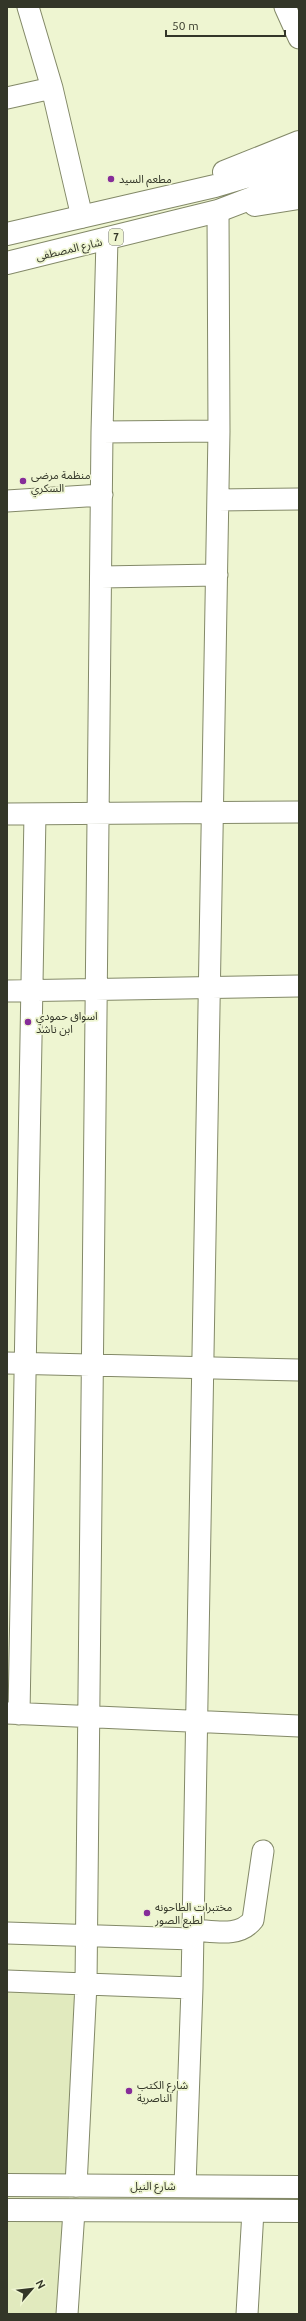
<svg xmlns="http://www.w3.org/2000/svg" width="306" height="2321" viewBox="0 0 306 2321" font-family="Ubuntu,'Noto Sans Arabic',sans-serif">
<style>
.built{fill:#e1eabe}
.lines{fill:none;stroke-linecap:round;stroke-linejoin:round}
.minor-casing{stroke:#838968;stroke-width:23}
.major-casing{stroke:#838968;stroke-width:24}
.highway-casing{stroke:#838968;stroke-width:24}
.minor{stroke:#fff;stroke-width:21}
.major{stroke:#fff;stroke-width:22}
.highway{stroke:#fff;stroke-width:22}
.poi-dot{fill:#862c99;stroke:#eef5d1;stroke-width:1.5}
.labels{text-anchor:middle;stroke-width:3.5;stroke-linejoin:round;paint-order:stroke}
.shield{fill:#eef5d1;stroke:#6b6f5b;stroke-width:1}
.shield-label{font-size:10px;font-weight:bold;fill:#333628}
.poi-label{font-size:11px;fill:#333628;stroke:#eef5d1;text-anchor:start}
.street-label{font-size:11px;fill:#333628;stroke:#eef5d1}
</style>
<rect width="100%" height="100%" fill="#eef5d1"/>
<path class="built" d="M 7,1972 L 82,1976 L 62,2314 L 7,2314 Z"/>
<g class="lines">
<g class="minor-casing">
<path id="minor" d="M 28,7 L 52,88 L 82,217
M 285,7 L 299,38
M 7,98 L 52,88
M 102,432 L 219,431
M 218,500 L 299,499
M 7,501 L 102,495
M 101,577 L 217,575
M 7,814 L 299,812
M 7,991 L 299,986
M 7,1363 L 299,1370
M 7,1713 L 299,1726
M 19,1714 L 35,814
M 193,1930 C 214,1931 239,1938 253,1920 L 263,1851
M 7,1933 L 193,1939
M 7,1981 L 192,1988
M 76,2186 L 86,1984 L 102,432 L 107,239
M 185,2186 L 192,1988 L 219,431 L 218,211
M 67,2314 L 74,2211
M 247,2314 L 253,2211"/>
</g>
<g class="major-casing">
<path id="major" d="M 7,2185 L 299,2187
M 7,2210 L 299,2211"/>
</g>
<g class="highway-casing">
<path id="highway" d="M 224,172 L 299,142
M 255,205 L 299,198
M 7,234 L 215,186 L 299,161
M 7,263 L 218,211 L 299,180"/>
</g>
<use href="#minor" class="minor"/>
<use href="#major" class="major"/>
<use href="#highway" class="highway"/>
</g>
<g class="poi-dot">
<circle cx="111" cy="179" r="4"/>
<circle cx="23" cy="481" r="4"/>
<circle cx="28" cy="1022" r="4"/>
<circle cx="147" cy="1913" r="4"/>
<circle cx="129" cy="2091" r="4"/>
</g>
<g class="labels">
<rect class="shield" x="109" y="229" width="14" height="16" rx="3"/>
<g class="shield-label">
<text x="116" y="241">7</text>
</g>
<g class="poi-label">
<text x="119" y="183">مطعم السيد</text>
<text x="31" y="479">منظمة مرضى<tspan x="31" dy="13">السكري</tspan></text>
<text x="36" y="1020">اسواق حمودي<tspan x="36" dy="13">ابن ناشد</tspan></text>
<text x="155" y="1911">مختبرات الطاحونه<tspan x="155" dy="13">لطبع الصور</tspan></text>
<text x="137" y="2089">شارع الكتب<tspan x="137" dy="13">الناصرية</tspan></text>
</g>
<g class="street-label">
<text transform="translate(69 249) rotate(-13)" y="4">شارع المصطفى</text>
<text x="153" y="2190">شارع النيل</text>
</g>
</g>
<rect width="306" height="2321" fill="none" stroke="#333628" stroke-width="16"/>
<g transform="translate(32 2289) rotate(62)" stroke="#eef5d1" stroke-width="3" paint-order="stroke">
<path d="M0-3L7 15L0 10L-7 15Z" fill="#333628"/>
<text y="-6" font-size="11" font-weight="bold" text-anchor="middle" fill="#333628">N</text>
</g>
<path d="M166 30v6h119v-6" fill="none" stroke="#333628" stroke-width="2"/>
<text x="172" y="30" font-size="12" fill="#333628" stroke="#eef5d1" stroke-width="3" paint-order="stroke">50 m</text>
</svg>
